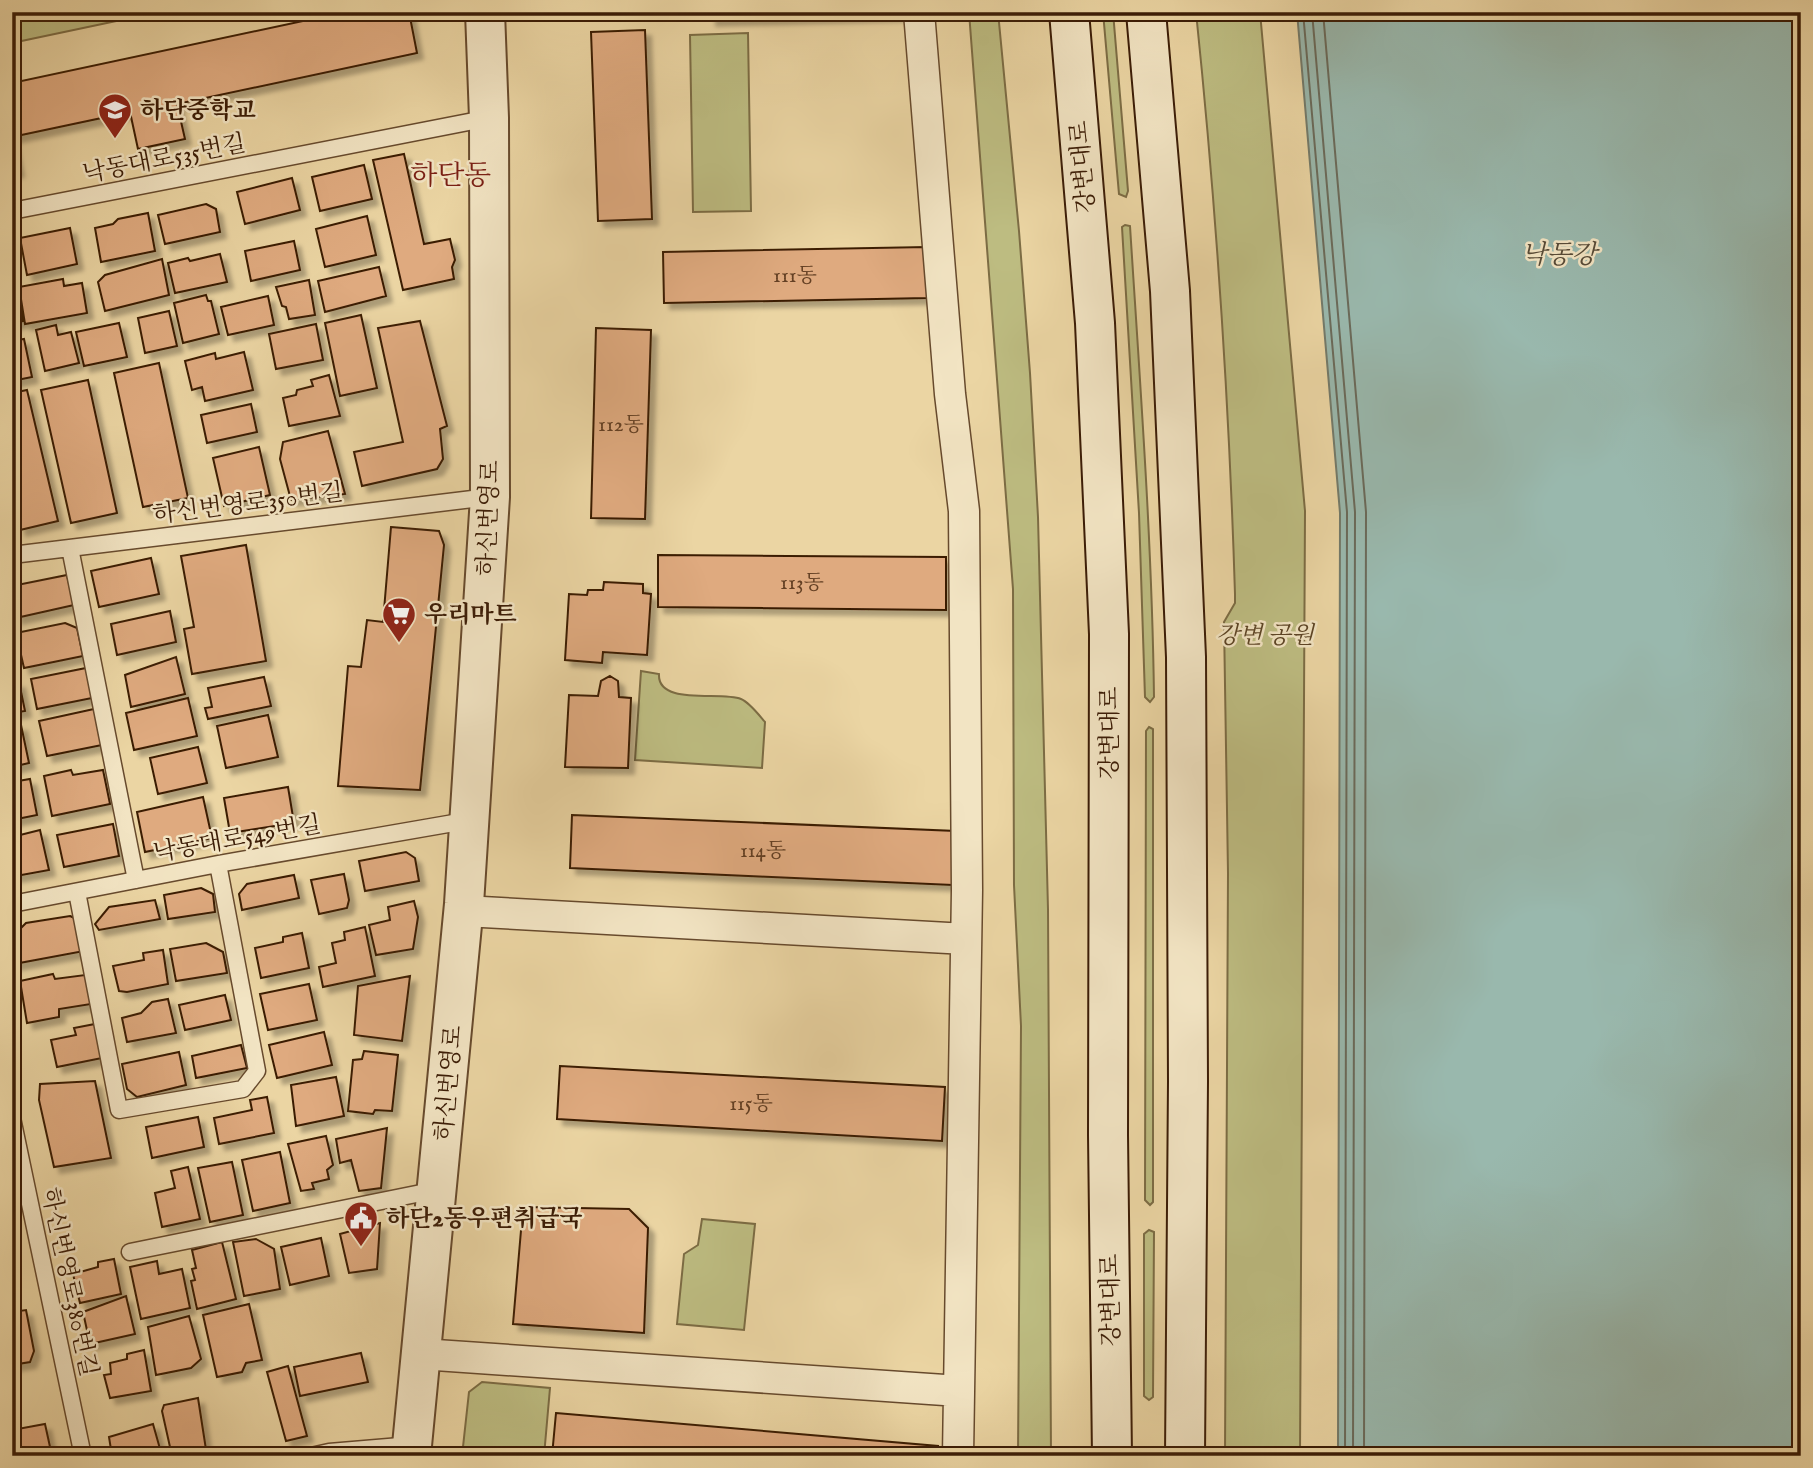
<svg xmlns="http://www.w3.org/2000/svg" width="1813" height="1468" viewBox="0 0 1813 1468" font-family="'IM FELL English','Noto Serif KR',serif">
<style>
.green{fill:#bdbc81;stroke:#7c6c44;stroke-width:2}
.water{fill:#99b8ad;stroke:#737a6a;stroke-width:2}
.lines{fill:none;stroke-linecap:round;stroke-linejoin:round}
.shore{stroke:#6a6a5a;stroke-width:2}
.building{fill:#dfaa7f;stroke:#3b1c06;stroke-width:2;filter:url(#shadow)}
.service-casing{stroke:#674a2d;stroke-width:19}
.minor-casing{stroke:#674a2d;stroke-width:33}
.tertiary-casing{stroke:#674a2d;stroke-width:42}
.secondary-casing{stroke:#3b1c06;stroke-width:42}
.service{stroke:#f2e4c3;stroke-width:16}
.minor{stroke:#f2e4c3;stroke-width:30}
.tertiary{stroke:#f2e4c3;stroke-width:38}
.secondary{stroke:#f2e4c3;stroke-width:38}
.labels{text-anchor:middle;stroke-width:5;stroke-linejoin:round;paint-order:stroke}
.number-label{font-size:21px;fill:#644024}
.poi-label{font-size:24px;font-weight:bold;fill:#3b1c06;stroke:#f2e4c3;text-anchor:start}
.street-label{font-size:24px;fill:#3b1c06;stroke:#f2e4c3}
.park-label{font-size:24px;font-style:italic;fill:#5c4425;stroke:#f2e4c3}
.water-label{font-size:26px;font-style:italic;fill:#574b38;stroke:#f2e4c3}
.quarter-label{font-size:28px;fill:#7a1f14;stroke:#f2e4c3}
</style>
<defs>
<filter id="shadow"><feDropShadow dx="6" dy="6" stdDeviation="2" flood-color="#0004"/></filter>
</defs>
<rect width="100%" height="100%" fill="#ebd5a3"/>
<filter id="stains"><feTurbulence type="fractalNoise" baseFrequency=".00286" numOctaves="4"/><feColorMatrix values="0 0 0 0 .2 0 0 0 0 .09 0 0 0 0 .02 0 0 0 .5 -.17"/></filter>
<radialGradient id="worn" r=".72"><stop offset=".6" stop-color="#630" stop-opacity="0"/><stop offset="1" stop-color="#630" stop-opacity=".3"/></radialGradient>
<path class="green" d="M 12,12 L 159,12 L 12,43 Z
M 969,12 L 998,12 L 1019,231 L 1030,373 L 1038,517 L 1048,909 L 1051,1456 L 1018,1456 L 1021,1026 L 1014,885 L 1013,589 Z
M 1103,12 L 1113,12 L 1128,191 L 1126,197 L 1119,194 Z
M 1196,12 L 1260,12 L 1305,511 L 1300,1456 L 1225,1456 L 1228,873 L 1224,622 L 1235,603 L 1235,594 C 1229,400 1216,205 1196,12 Z
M 748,33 L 751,211 L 693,212 L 690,35 Z
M 1125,225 L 1130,226 C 1140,383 1152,540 1154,697 L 1150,702 L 1145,697 L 1139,513 L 1122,227 Z
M 641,671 L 659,674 C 657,706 721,691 741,699 C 749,702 759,715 765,722 L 762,768 L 635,760 Z
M 1149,727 L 1153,729 L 1153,1202 L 1150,1205 L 1145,1200 L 1146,731 Z
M 702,1219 L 755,1224 L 744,1330 L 677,1324 L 684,1254 L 698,1245 Z
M 1149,1230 L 1154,1232 L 1153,1397 L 1149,1400 L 1144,1396 L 1144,1234 Z
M 482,1382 L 550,1388 L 544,1456 L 462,1456 L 469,1392 Z"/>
<path class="water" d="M 1297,12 L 1801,12 L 1801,1456 L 1338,1456 L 1340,513 Z"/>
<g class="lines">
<path class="shore" d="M 1303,12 L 1347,512 L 1345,1456
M 1312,12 L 1355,512 L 1353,1456
M 1323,12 L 1366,512 L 1364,1456"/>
</g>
<path class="building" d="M 345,12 L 409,12 L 417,53 L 177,104 L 185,139 L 138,149 L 130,112 L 12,137 L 12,83 Z
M 710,12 L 900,12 L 900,15 L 710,20 Z
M 645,30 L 652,219 L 598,221 L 591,32 Z
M 12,142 L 18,171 L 12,172 Z
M 404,154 L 424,244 L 450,239 L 455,260 L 452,267 L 454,279 L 403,290 L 373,160 Z
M 364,165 L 372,199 L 320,211 L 312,177 Z
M 292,178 L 300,210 L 245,224 L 237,192 Z
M 206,204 L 216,209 L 220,232 L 165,244 L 158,215 Z
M 148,213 L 155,251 L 101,262 L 95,228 L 113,224 L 118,219 Z
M 367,216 L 376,255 L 325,267 L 316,229 Z
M 70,228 L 77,264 L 27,275 L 20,238 Z
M 294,241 L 300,270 L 251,281 L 245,251 Z
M 927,247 L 927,298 L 664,303 L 663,252 Z
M 220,254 L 227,282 L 175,293 L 168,263 L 188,258 L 190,261 Z
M 162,259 L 169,295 L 105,311 L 98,282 L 105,275 Z
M 379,267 L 386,296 L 325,312 L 318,281 Z
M 63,279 L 64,286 L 82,283 L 87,313 L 25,324 L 19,287 Z
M 309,280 L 315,315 L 289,319 L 286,307 L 282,306 L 276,287 Z
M 206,295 L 208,301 L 211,301 L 219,334 L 183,343 L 174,303 Z
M 268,296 L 274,325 L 228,335 L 221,307 Z
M 18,297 L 23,321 L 12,324 L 12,299 Z
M 169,311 L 177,346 L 145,353 L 138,318 Z
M 361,315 L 377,388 L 340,396 L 325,323 Z
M 420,321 L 447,426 L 440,429 L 443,459 L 437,469 L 362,486 L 354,452 L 403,442 L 378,328 Z
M 119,323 L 127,357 L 84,366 L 76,332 Z
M 316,324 L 323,360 L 276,369 L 269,334 Z
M 56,325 L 58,335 L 71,332 L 79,363 L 45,371 L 36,330 Z
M 596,328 L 651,330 L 645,519 L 591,518 Z
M 24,339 L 32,377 L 12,381 L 12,341 Z
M 244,352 L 253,390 L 205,401 L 202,387 L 192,390 L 185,361 L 215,353 L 216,359 Z
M 159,363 L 188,498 L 143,507 L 114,373 Z
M 329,375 L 340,416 L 289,426 L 283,398 L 296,395 L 297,390 L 313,386 L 311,380 Z
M 88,380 L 117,513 L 71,523 L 41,390 Z
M 27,390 L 58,521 L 20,530 L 12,497 L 12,393 Z
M 251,404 L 257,432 L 207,443 L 201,415 Z
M 328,431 L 345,494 L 291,500 L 280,459 L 283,442 Z
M 259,447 L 270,495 L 224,506 L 213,458 Z
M 391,527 L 439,531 L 444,545 L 420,790 L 338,786 L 348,666 L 361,667 L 367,620 L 383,622 Z
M 246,545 L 266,661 L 192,674 L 184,629 L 194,627 L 181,556 Z
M 658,555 L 946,557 L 946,610 L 658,607 Z
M 151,558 L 159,594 L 99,607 L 91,571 Z
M 67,575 L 74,605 L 16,618 L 12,586 Z
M 604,582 L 643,584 L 643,593 L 651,594 L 647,655 L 603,652 L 602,663 L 565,660 L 569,594 L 587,595 L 588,590 L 603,590 Z
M 170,611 L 176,642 L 117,655 L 111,624 Z
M 65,623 L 77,628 L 83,656 L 24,668 L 16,633 Z
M 176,657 L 185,694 L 131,707 L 125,675 Z
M 86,668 L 92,698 L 37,709 L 31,679 Z
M 610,676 L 618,681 L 619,697 L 631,698 L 628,768 L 565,767 L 569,695 L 598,696 L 601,681 Z
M 264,677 L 271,706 L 208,719 L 205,708 L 212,707 L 208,688 Z
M 19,682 L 25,711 L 12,713 L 12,683 Z
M 188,698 L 197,736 L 134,750 L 126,713 Z
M 94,709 L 102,745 L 47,756 L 39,721 Z
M 268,715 L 278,757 L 226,768 L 217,726 Z
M 21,725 L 29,763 L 12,767 L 12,727 Z
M 198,747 L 207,783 L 158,794 L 150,758 Z
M 71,770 L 73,775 L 103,770 L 110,804 L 52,816 L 44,776 Z
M 30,779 L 37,815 L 12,820 L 12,782 Z
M 288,787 L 294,823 L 230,833 L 224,798 Z
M 203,797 L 212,838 L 145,852 L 137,812 Z
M 572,815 L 956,831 L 953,885 L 570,868 Z
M 113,824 L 119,856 L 64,867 L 57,835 Z
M 40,830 L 49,870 L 16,876 L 12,874 L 12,837 Z
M 406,852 L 415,858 L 419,881 L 365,891 L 359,861 Z
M 344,874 L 349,900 L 347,908 L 319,914 L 311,880 Z
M 294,875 L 299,898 L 242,910 L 239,894 L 247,884 Z
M 201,888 L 213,894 L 215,912 L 168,919 L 164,895 Z
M 155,900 L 160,919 L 99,930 L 95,924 L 109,907 Z
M 414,901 L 418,917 L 413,949 L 376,955 L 369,925 L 390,920 L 388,907 Z
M 70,916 L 79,920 L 84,951 L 14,964 L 12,937 L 26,923 Z
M 365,927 L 375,976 L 323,987 L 319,967 L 336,963 L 332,943 L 345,940 L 344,932 Z
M 302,933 L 309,968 L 261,978 L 255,948 L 283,942 L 283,937 Z
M 206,943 L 223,952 L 227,973 L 176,981 L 170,949 Z
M 163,950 L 168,984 L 127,992 L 119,991 L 113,966 L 144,960 L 143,953 Z
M 53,974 L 55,979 L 85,975 L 91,1004 L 59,1009 L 59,1017 L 27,1023 L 20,981 Z
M 410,976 L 402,1041 L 354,1035 L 358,986 Z
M 309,984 L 317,1020 L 268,1030 L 260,994 Z
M 225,995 L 231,1020 L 185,1030 L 179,1005 Z
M 168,999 L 176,1033 L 127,1042 L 122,1018 L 141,1013 L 152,1002 Z
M 95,1024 L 102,1058 L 57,1067 L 51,1040 L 76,1035 L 74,1028 Z
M 324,1032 L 332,1065 L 277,1078 L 269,1045 Z
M 241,1045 L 247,1068 L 196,1078 L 192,1056 Z
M 364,1051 L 398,1055 L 392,1111 L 375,1110 L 373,1114 L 348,1111 L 353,1060 L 362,1059 Z
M 179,1052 L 186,1085 L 137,1097 L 127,1089 L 122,1064 Z
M 560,1066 L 945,1087 L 942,1141 L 557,1119 Z
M 336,1077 L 344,1116 L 296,1126 L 291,1085 Z
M 95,1081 L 111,1158 L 54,1167 L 39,1100 L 40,1084 Z
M 267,1097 L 274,1133 L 219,1144 L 214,1118 L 252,1110 L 250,1100 Z
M 198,1117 L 204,1147 L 152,1158 L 146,1127 Z
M 387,1128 L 381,1188 L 359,1191 L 351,1160 L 340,1163 L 336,1139 Z
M 326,1136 L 333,1165 L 327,1170 L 329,1179 L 312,1183 L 314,1189 L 301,1191 L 288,1144 Z
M 280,1152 L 290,1203 L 253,1211 L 242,1160 Z
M 232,1162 L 243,1215 L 210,1222 L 198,1168 Z
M 188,1167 L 200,1219 L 162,1227 L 155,1193 L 175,1188 L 171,1171 Z
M 523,1207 L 629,1209 L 648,1228 L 644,1333 L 513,1324 Z
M 380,1223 L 377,1269 L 349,1273 L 340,1234 Z
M 321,1238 L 329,1276 L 290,1285 L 281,1247 Z
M 256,1239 L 274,1249 L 280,1289 L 244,1296 L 233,1242 Z
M 222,1242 L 236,1299 L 197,1309 L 191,1281 L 195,1280 L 192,1269 L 196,1268 L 192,1250 Z
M 114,1259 L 121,1294 L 80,1303 L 73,1274 L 98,1267 L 98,1262 Z
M 157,1261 L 159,1274 L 182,1269 L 190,1308 L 141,1319 L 130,1267 Z
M 126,1296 L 135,1334 L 90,1344 L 83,1312 Z
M 249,1304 L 262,1360 L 246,1363 L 242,1372 L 217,1377 L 203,1315 Z
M 26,1310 L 34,1351 L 30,1362 L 12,1365 L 12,1312 Z
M 189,1316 L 201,1359 L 191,1368 L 156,1375 L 148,1327 Z
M 144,1350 L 151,1391 L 110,1398 L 104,1375 L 111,1374 L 110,1363 L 127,1359 L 127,1354 Z
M 361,1353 L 368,1382 L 300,1396 L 294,1367 Z
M 288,1366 L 307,1436 L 286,1441 L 267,1372 Z
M 198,1398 L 207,1456 L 172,1456 L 162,1411 L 164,1405 Z
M 556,1413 L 938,1446 L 937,1456 L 552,1456 Z
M 45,1424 L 52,1456 L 12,1456 L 12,1430 Z
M 153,1424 L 162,1456 L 112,1456 L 109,1437 Z"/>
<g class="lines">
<g class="service-casing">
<path id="service" d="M 12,211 L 489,118
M 70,548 L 136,880
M 12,555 L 489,497
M 77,892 L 119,1110 L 243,1089 L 257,1071 L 218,864
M 12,904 L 218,864 L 471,820
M 12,1118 L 83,1456
M 130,1252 L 436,1190
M 311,1456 L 329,1452 L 412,1445"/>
</g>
<g class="minor-casing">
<path id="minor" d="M 919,12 L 950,394 L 964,511 L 967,890 L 958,1456
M 464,911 L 966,939
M 421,1354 L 959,1391"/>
</g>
<g class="tertiary-casing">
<path id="tertiary" d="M 411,1456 L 464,904 L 490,497 L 489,118 L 485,12"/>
</g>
<g class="secondary-casing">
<path id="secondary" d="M 1069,12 L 1095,323 L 1109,634 L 1108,1135 L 1112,1456
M 1146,12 L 1170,291 L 1186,657 L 1188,1081 L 1185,1456"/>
</g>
<use href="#service" class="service"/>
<use href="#minor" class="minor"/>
<use href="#tertiary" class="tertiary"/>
<use href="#secondary" class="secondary"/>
</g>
<defs>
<g id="school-pin" transform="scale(1.75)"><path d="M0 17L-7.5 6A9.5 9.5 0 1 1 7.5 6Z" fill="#8f2418" stroke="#f2e4c3"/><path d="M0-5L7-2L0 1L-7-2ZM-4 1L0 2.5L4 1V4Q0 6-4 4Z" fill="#fff"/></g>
<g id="supermarket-pin" transform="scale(1.75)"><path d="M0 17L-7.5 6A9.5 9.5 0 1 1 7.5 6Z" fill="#8f2418" stroke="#f2e4c3"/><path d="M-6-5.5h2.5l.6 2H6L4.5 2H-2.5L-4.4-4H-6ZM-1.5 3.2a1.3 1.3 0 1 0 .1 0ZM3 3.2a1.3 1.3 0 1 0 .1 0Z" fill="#fff"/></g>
<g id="civic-pin" transform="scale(1.75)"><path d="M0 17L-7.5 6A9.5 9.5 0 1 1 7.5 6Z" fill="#8f2418" stroke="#f2e4c3"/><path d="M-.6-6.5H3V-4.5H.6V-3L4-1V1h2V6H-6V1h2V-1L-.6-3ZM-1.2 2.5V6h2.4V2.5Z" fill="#fff"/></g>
</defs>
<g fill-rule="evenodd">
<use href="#school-pin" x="115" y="110"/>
<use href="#supermarket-pin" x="399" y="614"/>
<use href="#civic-pin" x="361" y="1218"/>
</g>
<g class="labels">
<g class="number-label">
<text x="795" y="282">111동</text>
<text x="621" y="431">112동</text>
<text x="802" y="589">113동</text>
<text x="763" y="857">114동</text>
<text x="751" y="1110">115동</text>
</g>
<g class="poi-label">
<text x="140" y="118">하단중학교</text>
<text x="424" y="622">우리마트</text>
<text x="386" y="1226">하단2동우편취급국</text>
</g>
<g class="street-label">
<text transform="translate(164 158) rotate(-11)" y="8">낙동대로535번길</text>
<text transform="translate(1082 167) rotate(-95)" y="8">강변대로</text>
<text transform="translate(248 503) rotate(-7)" y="8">하신번영로350번길</text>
<text transform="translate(488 518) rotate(-88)" y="8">하신번영로</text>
<text transform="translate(1109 733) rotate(-90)" y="8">강변대로</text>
<text transform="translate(237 838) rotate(-10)" y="8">낙동대로549번길</text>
<text transform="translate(448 1083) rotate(-85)" y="8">하신번영로</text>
<text transform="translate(70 1282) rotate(78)" y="8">하신번영로380번길</text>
<text transform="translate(1110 1300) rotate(-91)" y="8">강변대로</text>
</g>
<g class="park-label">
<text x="1265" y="643">강변 공원</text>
</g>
<g class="water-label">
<text x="1559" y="263">낙동강</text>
</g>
<g class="quarter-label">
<text x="451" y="184">하단동</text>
</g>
</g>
<rect width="1813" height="1468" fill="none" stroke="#ebd5a3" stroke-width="42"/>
<rect x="14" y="14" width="1785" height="1440" fill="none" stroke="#3b1c06" stroke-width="3.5"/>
<rect x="21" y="21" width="1771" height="1426" fill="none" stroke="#3b1c06" stroke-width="2"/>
<rect width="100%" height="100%" filter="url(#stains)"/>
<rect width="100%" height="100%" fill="url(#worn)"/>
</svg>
